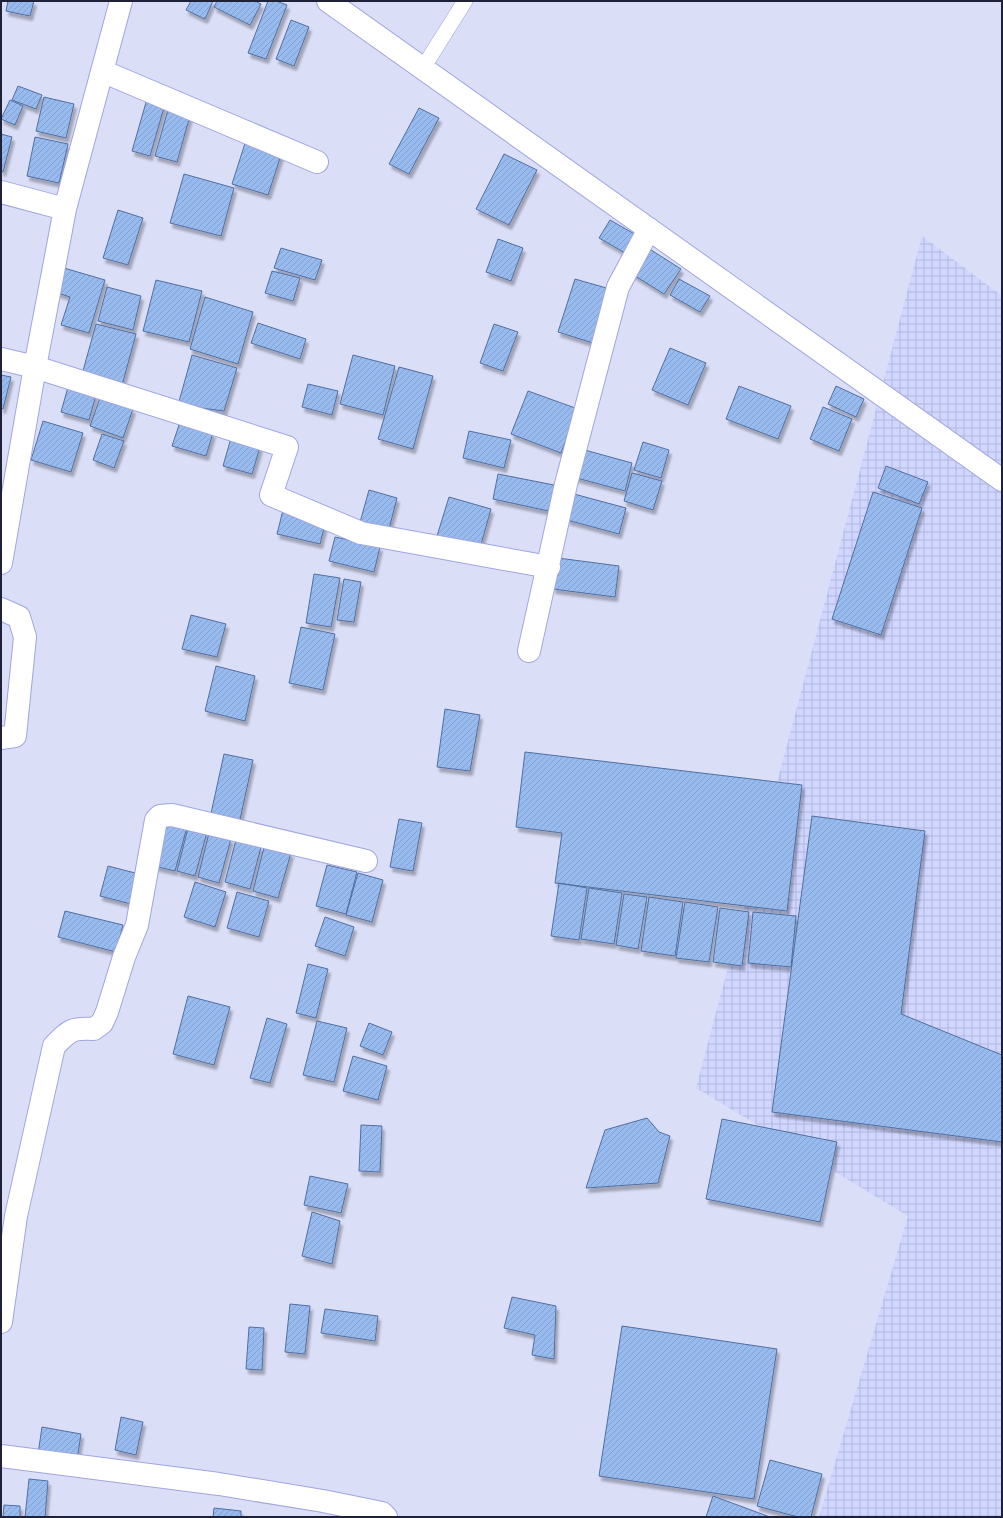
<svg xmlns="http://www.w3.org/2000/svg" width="1003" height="1518" viewBox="0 0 1003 1518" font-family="Roboto,sans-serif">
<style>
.industrial{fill:url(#industrial-grid)}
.building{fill:url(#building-hatch);stroke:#506fa0;filter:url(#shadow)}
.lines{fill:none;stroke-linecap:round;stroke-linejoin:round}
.service-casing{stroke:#9fa6e0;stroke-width:16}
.minor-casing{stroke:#9fa6e0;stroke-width:24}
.tertiary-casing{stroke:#9fa6e0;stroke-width:24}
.service{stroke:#fff;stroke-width:15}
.minor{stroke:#fff;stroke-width:22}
.tertiary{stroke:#fff;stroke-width:22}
</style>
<defs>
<pattern id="industrial-grid" width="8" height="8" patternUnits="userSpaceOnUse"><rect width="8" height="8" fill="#d0d6ff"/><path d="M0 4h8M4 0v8" fill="none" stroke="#b2b7db"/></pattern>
<pattern id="building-hatch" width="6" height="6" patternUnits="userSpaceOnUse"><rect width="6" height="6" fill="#98bbef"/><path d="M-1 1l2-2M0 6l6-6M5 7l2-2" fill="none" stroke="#83a0ce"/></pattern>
<filter id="shadow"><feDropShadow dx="2.5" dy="4.5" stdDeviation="1" flood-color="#0004"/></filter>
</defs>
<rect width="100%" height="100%" fill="#dbdef7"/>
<path class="industrial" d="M 922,236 L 1002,296 L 1002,1517 L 819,1517 L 908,1216 L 696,1088 Z"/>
<path class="building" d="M 8,1 L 34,1 L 30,16 L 6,11 Z
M 191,1 L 213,1 L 205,19 L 186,10 Z
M 217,1 L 255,1 L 261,4 L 250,25 L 214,7 Z
M 268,1 L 276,1 L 287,5 L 266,59 L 248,53 Z
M 291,20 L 309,27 L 294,66 L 276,59 Z
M 18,86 L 42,95 L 36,109 L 12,100 Z
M 44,97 L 74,104 L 66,138 L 36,131 Z
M 147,99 L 165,104 L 150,156 L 132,151 Z
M 10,100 L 23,106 L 15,125 L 1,119 Z
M 169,106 L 191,112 L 177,162 L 155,156 Z
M 419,108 L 439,118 L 409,174 L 389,164 Z
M 1,134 L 12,137 L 3,172 L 1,171 Z
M 35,137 L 68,144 L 59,183 L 27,176 Z
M 247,137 L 283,149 L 268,195 L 232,184 Z
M 504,154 L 537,170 L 509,225 L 476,209 Z
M 184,174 L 234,188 L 221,236 L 170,223 Z
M 118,210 L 143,218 L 128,265 L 103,258 Z
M 610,220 L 638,236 L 627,254 L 599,238 Z
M 498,239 L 523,248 L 511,281 L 486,272 Z
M 281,248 L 322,260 L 315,280 L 274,268 Z
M 648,248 L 681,269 L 664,294 L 632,274 Z
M 64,268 L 105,280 L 89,333 L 61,325 L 70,297 L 55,292 Z
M 272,271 L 300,278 L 293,301 L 265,293 Z
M 575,279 L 610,289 L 593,343 L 558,332 Z
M 679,279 L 710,296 L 700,312 L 670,295 Z
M 156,280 L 202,291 L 189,342 L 143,331 Z
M 107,287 L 141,296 L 133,330 L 98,321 Z
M 205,297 L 253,312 L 238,364 L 190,349 Z
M 258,323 L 306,339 L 300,359 L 251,343 Z
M 96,324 L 136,334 L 121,389 L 81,378 Z
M 494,324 L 518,332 L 503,371 L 480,363 Z
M 670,348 L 706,363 L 688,405 L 652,390 Z
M 192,355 L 237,368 L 224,411 L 178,405 Z
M 353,355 L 395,366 L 383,415 L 340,404 Z
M 399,367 L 433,376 L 413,449 L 378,439 Z
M 1,375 L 11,377 L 3,409 L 1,408 Z
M 308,384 L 338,391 L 332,415 L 302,407 Z
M 739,386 L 791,406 L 778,439 L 726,419 Z
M 836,386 L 864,399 L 856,417 L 828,404 Z
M 68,387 L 96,395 L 89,420 L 61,412 Z
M 528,391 L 578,409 L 561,453 L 511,434 Z
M 100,398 L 133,409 L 123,438 L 90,426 Z
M 823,407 L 852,419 L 839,451 L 810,439 Z
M 43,421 L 83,433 L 71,472 L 31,460 Z
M 180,422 L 213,433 L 206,456 L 172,446 Z
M 469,431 L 511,440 L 504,468 L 463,458 Z
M 102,434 L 124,441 L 114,468 L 93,460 Z
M 231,438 L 260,447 L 252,474 L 223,466 Z
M 643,442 L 669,450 L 661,478 L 634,470 Z
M 581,449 L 632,463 L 625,491 L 573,477 Z
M 886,466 L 928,482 L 919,504 L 878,488 Z
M 632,473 L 662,481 L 653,510 L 624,501 Z
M 498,474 L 559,486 L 553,512 L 493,499 Z
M 369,490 L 397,498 L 388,533 L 359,526 Z
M 873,492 L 922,508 L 881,635 L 832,619 Z
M 574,494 L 626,508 L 619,534 L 567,520 Z
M 449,497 L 491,509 L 480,548 L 437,536 Z
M 283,510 L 326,520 L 320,544 L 277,534 Z
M 335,537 L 380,547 L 374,572 L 329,561 Z
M 558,558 L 619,566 L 615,597 L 553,589 Z
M 314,574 L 340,578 L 331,627 L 306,623 Z
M 344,579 L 361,582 L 354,622 L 337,620 Z
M 191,615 L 226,624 L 217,657 L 182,649 Z
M 301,627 L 335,634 L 323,690 L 289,683 Z
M 216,666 L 255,676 L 245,721 L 205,711 Z
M 445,709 L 480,715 L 470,771 L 437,767 Z
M 525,752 L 802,785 L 787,911 L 555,883 L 562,833 L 516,827 Z
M 224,754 L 253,760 L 239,824 L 210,818 Z
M 812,816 L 925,831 L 901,1014 L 1002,1055 L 1002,1142 L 772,1112 Z
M 399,819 L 422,823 L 413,871 L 390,867 Z
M 166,822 L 187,827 L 175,871 L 154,866 Z
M 188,828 L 207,832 L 195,876 L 177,871 Z
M 209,833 L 231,839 L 219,883 L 198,877 Z
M 236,840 L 261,847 L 250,889 L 225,882 Z
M 264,847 L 291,853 L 278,898 L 253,891 Z
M 327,865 L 357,872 L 346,914 L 316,906 Z
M 108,866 L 143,875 L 135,905 L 100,896 Z
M 358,873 L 383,880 L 372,922 L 346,915 Z
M 195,882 L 226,892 L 215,927 L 184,917 Z
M 559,883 L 587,888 L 579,940 L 551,936 Z
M 589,888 L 622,893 L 614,944 L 581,939 Z
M 237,892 L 269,901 L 259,937 L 227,928 Z
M 624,894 L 647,897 L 638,949 L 616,945 Z
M 649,897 L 683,902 L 675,956 L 641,951 Z
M 685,902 L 718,907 L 709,962 L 676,958 Z
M 720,908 L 749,912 L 742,966 L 713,962 Z
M 65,911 L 123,925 L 116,952 L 58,937 Z
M 753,912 L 796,916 L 791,967 L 748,963 Z
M 325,917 L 354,927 L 345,956 L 315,946 Z
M 308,964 L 328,969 L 316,1018 L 296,1013 Z
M 188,996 L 230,1007 L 214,1065 L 173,1054 Z
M 267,1018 L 287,1024 L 270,1083 L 250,1078 Z
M 317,1021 L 347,1028 L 334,1082 L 303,1075 Z
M 369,1023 L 392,1032 L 383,1055 L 360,1046 Z
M 353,1056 L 387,1066 L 378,1100 L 343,1091 Z
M 647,1118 L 659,1132 L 670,1136 L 658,1183 L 586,1188 L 605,1130 Z
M 722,1119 L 837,1142 L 820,1222 L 706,1199 Z
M 361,1125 L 382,1126 L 380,1172 L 359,1171 Z
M 310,1176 L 348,1184 L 341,1213 L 304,1205 Z
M 312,1212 L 340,1221 L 332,1264 L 302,1256 Z
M 512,1297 L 556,1306 L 554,1359 L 532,1355 L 535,1335 L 504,1328 Z
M 290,1304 L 310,1306 L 305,1354 L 285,1352 Z
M 325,1309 L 378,1316 L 375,1341 L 321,1333 Z
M 622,1326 L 777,1349 L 754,1499 L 599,1476 Z
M 249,1327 L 264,1328 L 262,1370 L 246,1369 Z
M 121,1417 L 143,1422 L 136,1455 L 115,1450 Z
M 42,1427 L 81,1434 L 77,1460 L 38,1454 Z
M 770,1460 L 822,1474 L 811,1517 L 798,1517 L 757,1506 Z
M 29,1479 L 48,1481 L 45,1517 L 25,1517 Z
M 713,1496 L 770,1517 L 706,1517 Z
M 4,1505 L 20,1506 L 20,1517 L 3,1517 Z
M 214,1508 L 241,1511 L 241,1517 L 213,1517 Z"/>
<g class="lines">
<g class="service-casing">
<path id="service" d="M 423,68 L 465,1"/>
</g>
<g class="minor-casing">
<path id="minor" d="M 121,1 L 65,209 L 35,367 L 287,447 L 271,495 L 361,533 L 549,567
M 102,71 L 317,162
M 1,192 L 65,209
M 1,359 L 35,367 L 1,563
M 1,609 L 19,617 L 25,637 L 15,736 L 1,738
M 529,651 L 566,484 L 618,287 L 649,229
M 1,1322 L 16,1216 L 54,1046 C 70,1030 71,1028 94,1029 L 102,1023 L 107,1012 L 124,957 L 137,925 L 156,820 L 160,816 L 172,815 L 366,861
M 1,1456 L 219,1484 L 323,1501 L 382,1513 L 386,1517"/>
</g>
<g class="tertiary-casing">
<path id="tertiary" d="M 328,1 L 1002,480"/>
</g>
<use href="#service" class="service"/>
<use href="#minor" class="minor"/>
<use href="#tertiary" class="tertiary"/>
</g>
<rect width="1003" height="1518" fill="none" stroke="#1f2138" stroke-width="4"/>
</svg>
